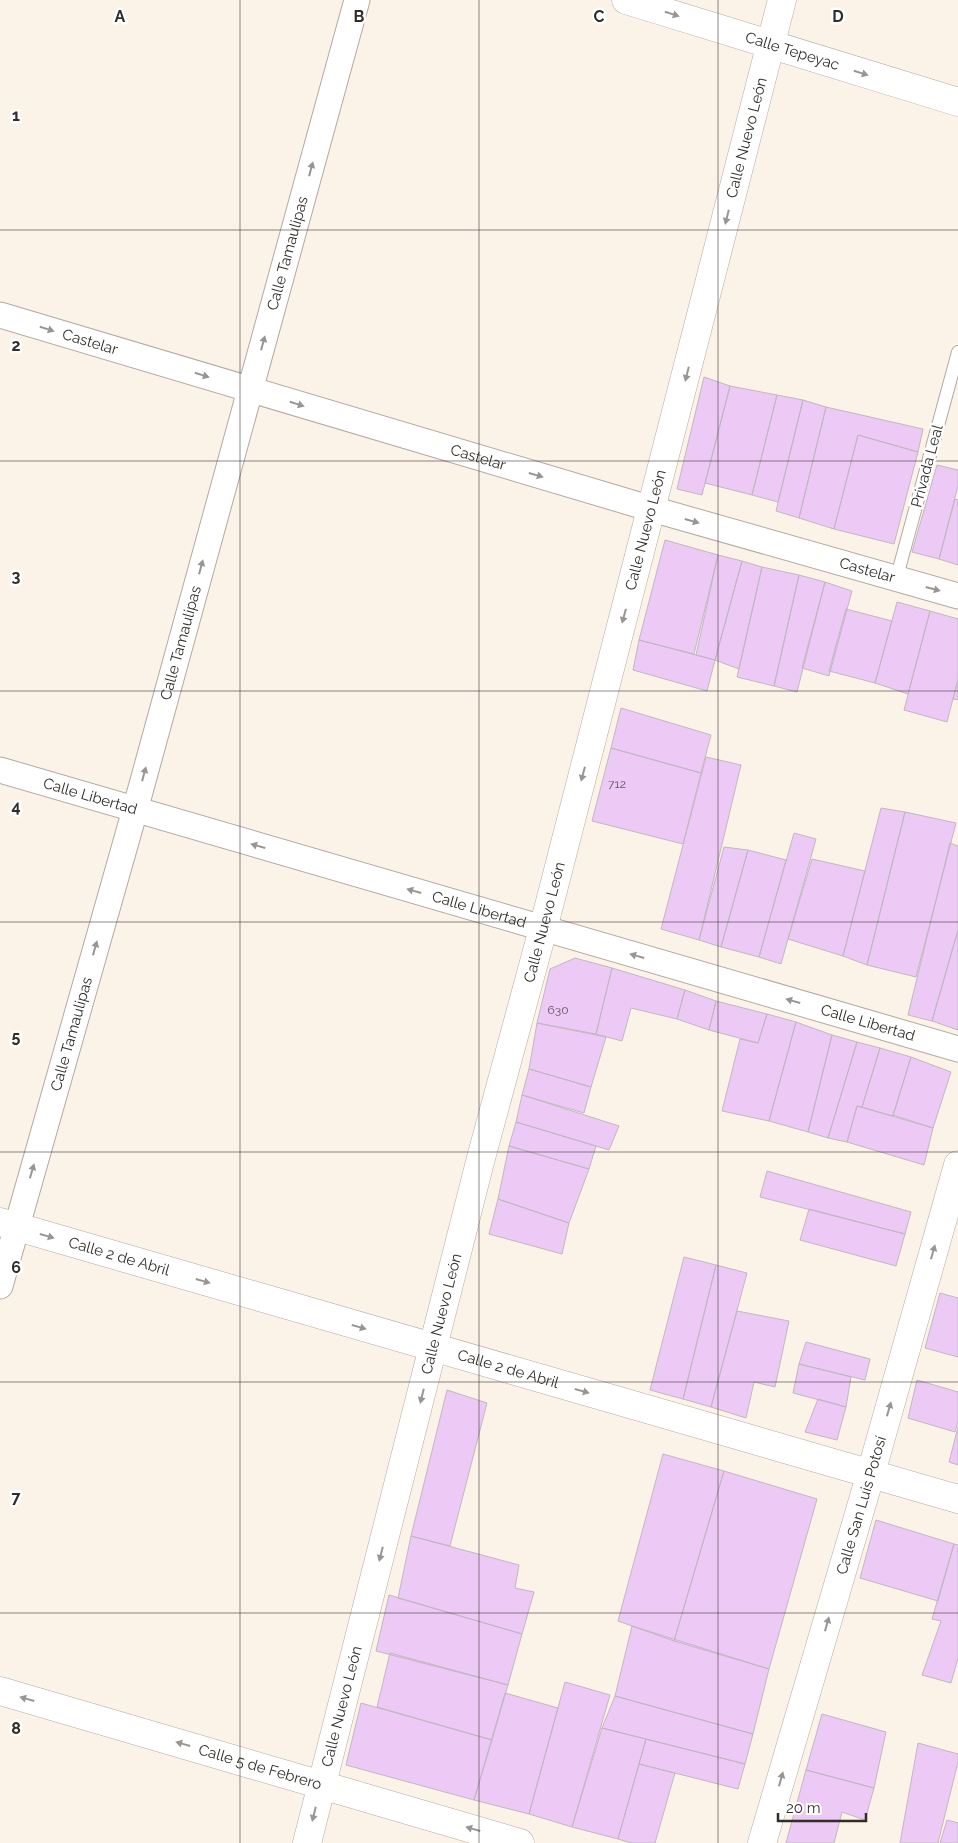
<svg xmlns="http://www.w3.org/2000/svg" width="958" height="1843" viewBox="0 0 958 1843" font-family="Raleway,sans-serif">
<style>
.building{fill:#edc9f6;stroke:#c0b8c1}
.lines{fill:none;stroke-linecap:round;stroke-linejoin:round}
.service-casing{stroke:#b3aaa1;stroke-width:14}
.minor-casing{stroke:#b3aaa1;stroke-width:27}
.tertiary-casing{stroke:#b3aaa1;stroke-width:29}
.service{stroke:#fff;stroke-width:12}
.minor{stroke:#fff;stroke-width:25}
.tertiary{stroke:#fff;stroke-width:28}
.oneway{fill:#989694}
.grid{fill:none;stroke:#312e2a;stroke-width:1;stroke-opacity:0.55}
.labels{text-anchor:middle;stroke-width:5;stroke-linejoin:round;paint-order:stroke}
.number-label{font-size:12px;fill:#60555d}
.street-label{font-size:15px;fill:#312e2a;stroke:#fff}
.grid-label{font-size:16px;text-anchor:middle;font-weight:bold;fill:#312e2a;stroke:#fff;stroke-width:5;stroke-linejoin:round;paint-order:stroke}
</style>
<rect width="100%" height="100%" fill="#fbf2e8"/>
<path class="building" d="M 704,377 L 730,386 L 702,495 L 677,489 Z
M 730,386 L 777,395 L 752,495 L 705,483 Z
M 777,395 L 803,400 L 778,502 L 752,495 Z
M 803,400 L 826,407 L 799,518 L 776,511 Z
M 826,407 L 923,429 L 918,452 L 858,435 L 834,529 L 799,518 Z
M 858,435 L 918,452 L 894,544 L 834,529 Z
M 937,465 L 958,470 L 958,486 L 939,559 L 912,552 Z
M 955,499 L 958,500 L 958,565 L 939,559 Z
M 665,540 L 718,555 L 694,654 L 639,640 Z
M 718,555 L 742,561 L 715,660 L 696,655 Z
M 742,561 L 762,567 L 739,669 L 715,660 Z
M 762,567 L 799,575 L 774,686 L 737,677 Z
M 799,575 L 825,582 L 797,692 L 774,686 Z
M 825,582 L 852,591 L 829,676 L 802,668 Z
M 897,602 L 930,611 L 908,694 L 875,683 Z
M 846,609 L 892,621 L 875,683 L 829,671 Z
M 930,611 L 958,619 L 958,679 L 947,722 L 904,710 Z
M 639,640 L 715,660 L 707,691 L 633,670 Z
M 958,680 L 958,700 L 953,699 Z
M 621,708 L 711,735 L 701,773 L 611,748 Z
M 611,748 L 701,773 L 683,844 L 592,821 Z
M 706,757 L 741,765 L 699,940 L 661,929 Z
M 881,808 L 905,812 L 867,965 L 843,956 Z
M 905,812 L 956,823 L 916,977 L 867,965 Z
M 794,833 L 816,839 L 781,964 L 759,957 Z
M 950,843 L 958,846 L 958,930 L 932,1021 L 908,1015 Z
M 724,847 L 748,850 L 721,947 L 699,940 Z
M 748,850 L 786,860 L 759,957 L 721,947 Z
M 812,859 L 865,871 L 843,956 L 788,939 Z
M 958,930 L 958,1030 L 932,1021 Z
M 575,958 L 612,968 L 596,1034 L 537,1023 L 550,969 Z
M 612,968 L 685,990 L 677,1019 L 631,1008 L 622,1041 L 596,1034 Z
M 685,990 L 716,1001 L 709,1030 L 677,1019 Z
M 716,1001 L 767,1014 L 758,1043 L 709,1030 Z
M 767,1014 L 796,1022 L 769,1121 L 722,1111 L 740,1039 L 758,1043 Z
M 796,1022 L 832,1035 L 808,1132 L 769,1121 Z
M 537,1023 L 606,1037 L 591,1087 L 529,1069 Z
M 832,1035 L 857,1042 L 828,1138 L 808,1132 Z
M 857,1042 L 880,1048 L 862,1107 L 857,1106 L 847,1142 L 828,1138 Z
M 880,1048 L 911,1057 L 893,1116 L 862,1107 Z
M 911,1057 L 951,1072 L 933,1128 L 893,1115 Z
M 529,1069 L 591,1087 L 584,1113 L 522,1095 Z
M 522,1095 L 619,1126 L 609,1150 L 516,1122 Z
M 857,1106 L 933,1128 L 924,1165 L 847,1142 Z
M 516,1122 L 596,1146 L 589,1169 L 509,1146 Z
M 509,1146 L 589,1169 L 569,1223 L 498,1199 Z
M 767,1171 L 911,1212 L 905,1234 L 760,1197 Z
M 498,1199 L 569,1223 L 562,1254 L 489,1234 Z
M 809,1209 L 905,1234 L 896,1266 L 800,1240 Z
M 684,1257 L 716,1265 L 683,1399 L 650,1390 Z
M 716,1265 L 747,1273 L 711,1407 L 683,1399 Z
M 940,1293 L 958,1298 L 958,1357 L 925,1348 Z
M 737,1311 L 789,1321 L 775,1387 L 754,1382 L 746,1418 L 711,1407 Z
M 806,1342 L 870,1359 L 865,1380 L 799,1364 Z
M 799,1364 L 851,1377 L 846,1407 L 793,1393 Z
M 917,1380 L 958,1392 L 958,1421 L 955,1432 L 908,1418 Z
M 447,1390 L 487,1403 L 450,1546 L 411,1536 Z
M 818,1399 L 846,1407 L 837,1440 L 805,1432 Z
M 958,1427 L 958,1465 L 949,1462 Z
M 663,1454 L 724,1471 L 674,1641 L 618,1621 Z
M 724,1471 L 817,1499 L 769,1669 L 674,1641 Z
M 876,1520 L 954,1544 L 938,1601 L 860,1578 Z
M 411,1536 L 519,1565 L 515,1588 L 534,1592 L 522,1634 L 398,1598 Z
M 954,1544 L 958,1545 L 958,1658 L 951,1683 L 922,1675 L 941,1621 L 932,1619 Z
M 389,1595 L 522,1634 L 508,1685 L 376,1651 Z
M 632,1626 L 769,1669 L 753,1734 L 615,1696 Z
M 390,1653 L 508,1685 L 492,1740 L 377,1707 Z
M 565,1682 L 610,1695 L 572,1827 L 529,1814 Z
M 505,1693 L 558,1708 L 529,1814 L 474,1800 Z
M 615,1696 L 753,1734 L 745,1764 L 602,1728 Z
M 361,1703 L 492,1740 L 474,1800 L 346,1765 Z
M 822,1714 L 886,1732 L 874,1788 L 806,1770 Z
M 602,1728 L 646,1739 L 618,1839 L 572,1827 Z
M 646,1739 L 745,1764 L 738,1789 L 639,1764 Z
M 918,1743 L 958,1754 L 958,1762 L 938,1843 L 900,1843 Z
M 639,1764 L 675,1773 L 655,1843 L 631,1843 L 618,1839 Z
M 806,1770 L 874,1788 L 865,1820 L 842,1812 L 834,1843 L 786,1843 Z
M 947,1820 L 958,1823 L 958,1843 L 940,1843 Z"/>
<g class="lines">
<g class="service-casing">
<path id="service" d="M 896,580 L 958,352"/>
</g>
<g class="minor-casing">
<g id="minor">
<path id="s1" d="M 0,315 L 652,509 L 958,596"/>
<path id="s2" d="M 0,770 L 958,1049"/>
<path id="s3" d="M 0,1286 L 135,810 L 357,0"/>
</g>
</g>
<g class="tertiary-casing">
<g id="tertiary">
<path id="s4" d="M 626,0 L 958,102"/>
<path id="s5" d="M 0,1222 L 958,1499"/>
<path id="s6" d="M 0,1691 L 520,1843"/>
<path id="s7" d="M 307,1843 L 481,1158 L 543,929 L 782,0"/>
<path id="s8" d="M 762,1843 L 871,1473 L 958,1165"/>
</g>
</g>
<use href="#service" class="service"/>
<use href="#minor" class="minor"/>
<use href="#tertiary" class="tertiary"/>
</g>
<defs><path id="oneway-solid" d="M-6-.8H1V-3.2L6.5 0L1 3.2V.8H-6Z" transform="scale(1.25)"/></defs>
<g class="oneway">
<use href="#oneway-solid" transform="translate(672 14) rotate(17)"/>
<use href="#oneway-solid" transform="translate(861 73) rotate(17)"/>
<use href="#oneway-solid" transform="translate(311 169) rotate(-75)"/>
<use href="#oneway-solid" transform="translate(727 217) rotate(104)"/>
<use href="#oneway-solid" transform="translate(47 329) rotate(17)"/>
<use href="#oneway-solid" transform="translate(263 343) rotate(-75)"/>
<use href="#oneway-solid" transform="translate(687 374) rotate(104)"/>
<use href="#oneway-solid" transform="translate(202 375) rotate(17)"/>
<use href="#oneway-solid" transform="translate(297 404) rotate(17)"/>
<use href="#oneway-solid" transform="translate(536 475) rotate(16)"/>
<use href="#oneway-solid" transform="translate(692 521) rotate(16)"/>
<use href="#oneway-solid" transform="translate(201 567) rotate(-75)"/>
<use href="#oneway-solid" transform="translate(933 589) rotate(15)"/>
<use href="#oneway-solid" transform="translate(624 616) rotate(105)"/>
<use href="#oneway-solid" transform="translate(144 774) rotate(-75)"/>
<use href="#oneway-solid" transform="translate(583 774) rotate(105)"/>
<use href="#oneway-solid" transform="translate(258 846) rotate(-164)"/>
<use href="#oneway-solid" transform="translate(414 891) rotate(-164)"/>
<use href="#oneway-solid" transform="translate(95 948) rotate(-74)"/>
<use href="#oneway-solid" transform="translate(637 956) rotate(-164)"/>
<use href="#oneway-solid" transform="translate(793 1001) rotate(-164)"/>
<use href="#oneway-solid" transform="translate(32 1171) rotate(-74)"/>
<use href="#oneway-solid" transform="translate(47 1236) rotate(16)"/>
<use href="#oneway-solid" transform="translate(933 1252) rotate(-74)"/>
<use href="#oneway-solid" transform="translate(203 1281) rotate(16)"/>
<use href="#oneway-solid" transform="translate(359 1327) rotate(16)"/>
<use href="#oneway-solid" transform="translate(582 1391) rotate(16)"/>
<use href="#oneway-solid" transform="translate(422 1396) rotate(104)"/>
<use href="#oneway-solid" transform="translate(889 1409) rotate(-74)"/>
<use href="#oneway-solid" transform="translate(381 1554) rotate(104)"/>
<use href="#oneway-solid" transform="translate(827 1624) rotate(-74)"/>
<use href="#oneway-solid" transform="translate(27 1699) rotate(-164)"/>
<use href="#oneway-solid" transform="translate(183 1744) rotate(-164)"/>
<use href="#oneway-solid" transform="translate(781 1779) rotate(-74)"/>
<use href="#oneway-solid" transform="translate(314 1814) rotate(104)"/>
<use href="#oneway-solid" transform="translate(473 1829) rotate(-164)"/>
</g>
<path class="grid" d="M 240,0 L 240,1843M 479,0 L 479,1843M 718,0 L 718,1843M 0,230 L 958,230M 0,461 L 958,461M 0,691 L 958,691M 0,922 L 958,922M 0,1152 L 958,1152M 0,1382 L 958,1382M 0,1613 L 958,1613"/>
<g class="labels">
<g class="number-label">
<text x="617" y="788">712</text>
<text x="558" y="1014">630</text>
</g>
<g class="street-label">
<text dy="5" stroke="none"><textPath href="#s4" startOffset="174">Calle Tepeyac</textPath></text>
<text dy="5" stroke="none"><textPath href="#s7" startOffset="1761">Calle Nuevo León</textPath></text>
<text dy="5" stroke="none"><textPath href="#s3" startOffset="1072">Calle Tamaulipas</textPath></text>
<text dy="5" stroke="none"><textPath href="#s1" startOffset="94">Castelar</textPath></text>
<text dy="5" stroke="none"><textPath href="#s1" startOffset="499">Castelar</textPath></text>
<text transform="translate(927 466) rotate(-75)" y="5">Privada Leal</text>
<text dy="5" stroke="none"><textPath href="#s7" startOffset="1356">Calle Nuevo León</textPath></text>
<text dy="5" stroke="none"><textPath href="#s1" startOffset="904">Castelar</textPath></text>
<text dy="5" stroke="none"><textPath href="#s3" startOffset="668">Calle Tamaulipas</textPath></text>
<text dy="5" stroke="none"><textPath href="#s2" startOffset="94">Calle Libertad</textPath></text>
<text dy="5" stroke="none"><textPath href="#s2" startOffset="499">Calle Libertad</textPath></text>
<text dy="5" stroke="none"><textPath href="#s7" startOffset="951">Calle Nuevo León</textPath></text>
<text dy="5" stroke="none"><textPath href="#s2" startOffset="904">Calle Libertad</textPath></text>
<text dy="5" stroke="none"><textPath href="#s3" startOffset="262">Calle Tamaulipas</textPath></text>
<text dy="5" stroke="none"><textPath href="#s5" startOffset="124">Calle 2 de Abril</textPath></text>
<text dy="5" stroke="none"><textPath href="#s7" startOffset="546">Calle Nuevo León</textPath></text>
<text dy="5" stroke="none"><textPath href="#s5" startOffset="529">Calle 2 de Abril</textPath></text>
<text dy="5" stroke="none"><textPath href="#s8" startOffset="352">Calle San Luis Potosí</textPath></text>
<text dy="5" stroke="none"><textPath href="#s7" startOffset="141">Calle Nuevo León</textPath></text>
<text dy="5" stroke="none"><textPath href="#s6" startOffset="271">Calle 5 de Febrero</textPath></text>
</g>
</g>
<g class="grid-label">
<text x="120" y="22">A</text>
<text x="359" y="22">B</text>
<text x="599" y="22">C</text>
<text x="838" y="22">D</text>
<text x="16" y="121">1</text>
<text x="16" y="351">2</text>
<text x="16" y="582">3</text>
<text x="16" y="812">4</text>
<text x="16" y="1042">5</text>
<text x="16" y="1273">6</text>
<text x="16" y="1503">7</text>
<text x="16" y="1734">8</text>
</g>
<path d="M778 1813v8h88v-8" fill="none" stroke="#312e2a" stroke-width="2.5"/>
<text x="786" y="1813" font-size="15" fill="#312e2a" stroke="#ffffff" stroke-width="4" paint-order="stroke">20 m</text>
</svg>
